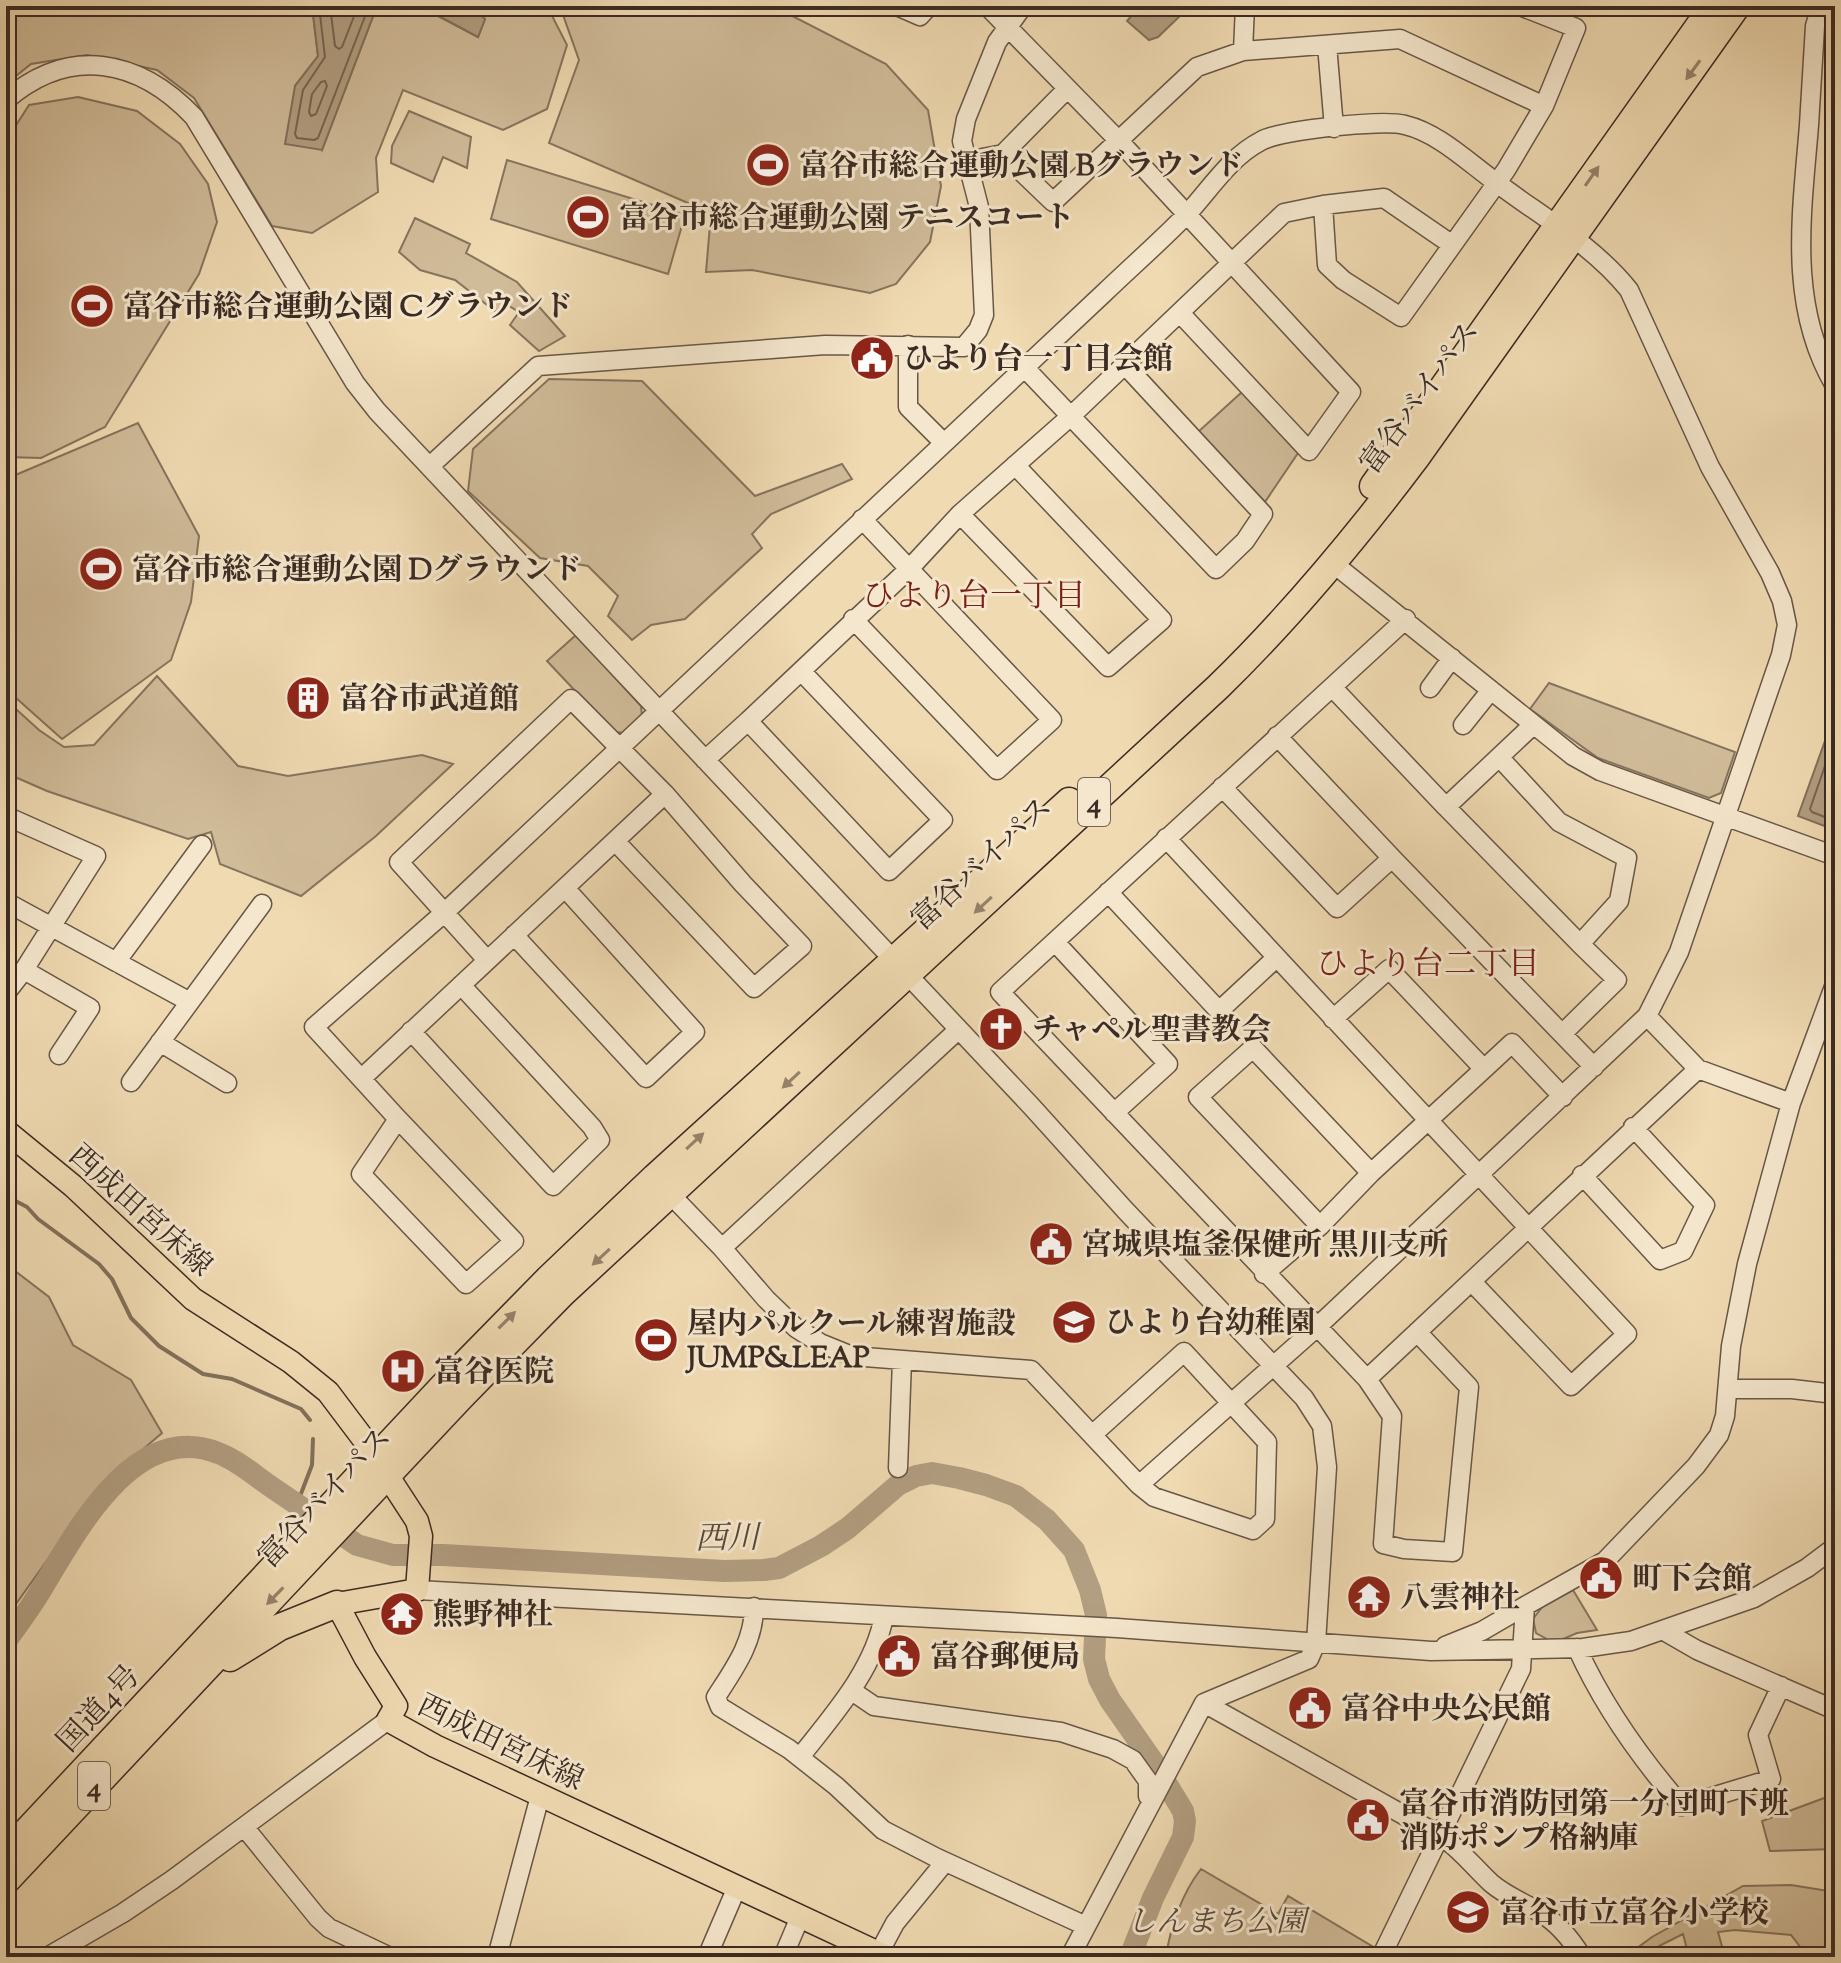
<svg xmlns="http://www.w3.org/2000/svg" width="1841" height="1963" viewBox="0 0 1841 1963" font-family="'Sorts Mill Goudy','Noto Serif JP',serif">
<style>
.green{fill:#d1bc9a;stroke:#86745e;stroke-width:2}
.water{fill:#b29e81;stroke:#82705b;stroke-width:2}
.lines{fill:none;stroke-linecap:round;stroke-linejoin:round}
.shore{stroke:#766452;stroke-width:2}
.stream{stroke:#82705b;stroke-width:4}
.river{stroke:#b29e81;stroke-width:22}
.minor-casing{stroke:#685747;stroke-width:21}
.major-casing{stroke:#3b2b23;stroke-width:25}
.highway-casing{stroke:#3b2b23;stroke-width:29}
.minor{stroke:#f5e7cd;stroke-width:18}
.major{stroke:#f0dab2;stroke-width:22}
.highway{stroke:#f0dab2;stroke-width:26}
.oneway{fill:#96826a}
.labels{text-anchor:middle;stroke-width:6;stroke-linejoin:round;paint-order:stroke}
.shield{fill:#f5e7cd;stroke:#736356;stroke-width:2}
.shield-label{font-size:28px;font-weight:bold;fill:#3b2b23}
.poi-label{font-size:30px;font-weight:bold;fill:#3b2b23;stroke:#f5e7cd;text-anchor:start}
.street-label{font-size:30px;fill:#3b2b23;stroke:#f5e7cd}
.park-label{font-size:30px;font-style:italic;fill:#59483b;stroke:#f5e7cd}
.neighbourhood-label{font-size:32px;fill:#7a1f14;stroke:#f5e7cd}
.water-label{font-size:32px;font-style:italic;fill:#59483a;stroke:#f5e7cd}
</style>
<rect width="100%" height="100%" fill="#f0dab2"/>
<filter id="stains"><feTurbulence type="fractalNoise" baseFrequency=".0025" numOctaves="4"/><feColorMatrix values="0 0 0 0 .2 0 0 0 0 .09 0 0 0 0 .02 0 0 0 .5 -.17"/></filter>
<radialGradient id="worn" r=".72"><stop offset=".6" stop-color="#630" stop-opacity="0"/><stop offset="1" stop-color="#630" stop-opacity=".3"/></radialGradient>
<path class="green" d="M 6,6 L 312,6 L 318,56 L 295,86 L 322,150 L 377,6 L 419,6 L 478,37 L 485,19 L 470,6 L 547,6 L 567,45 L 547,109 L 503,130 L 403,90 L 376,158 L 378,192 L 312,233 L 272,226 L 194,98 L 157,70 L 87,55 L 31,64 L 6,84 Z
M 565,6 L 773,6 L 886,64 L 928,110 L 941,186 L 930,242 L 896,284 L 870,293 L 752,270 L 706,272 L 711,213 L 549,143 L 579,60 L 562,12 Z
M 78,97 L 137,111 L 180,144 L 208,184 L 217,222 L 199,274 L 105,427 L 41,458 L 6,457 L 6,141 L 29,105 Z
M 409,111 L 471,137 L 467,168 L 443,157 L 433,182 L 391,163 L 392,146 Z
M 507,160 L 685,215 L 668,274 L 491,219 Z
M 415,218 L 470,244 L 466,253 L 517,282 L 565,336 L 539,351 L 510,325 L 519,312 L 504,303 L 496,312 L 455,280 L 420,270 L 399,252 Z
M 549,379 L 642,381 L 755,496 L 842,464 L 852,479 L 771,514 L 752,534 L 762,548 L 685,619 L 651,625 L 632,640 L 608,616 L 618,596 L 588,566 L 540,558 L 468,491 L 473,449 Z
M 1242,392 L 1298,453 L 1265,502 L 1198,432 Z
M 138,423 L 199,536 L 191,602 L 171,660 L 62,739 L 6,689 L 6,479 Z
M 576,635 L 641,706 L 642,716 L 625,733 L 614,732 L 547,661 Z
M 157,676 L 238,766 L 288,776 L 422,755 L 453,764 L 376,836 L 301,896 L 220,864 L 211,832 L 188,839 L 47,791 L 6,773 L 6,700 L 39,730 L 64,747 L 94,745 Z
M 1549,683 L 1735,752 L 1721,793 L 1709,798 L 1598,758 L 1530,709 Z
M 6,1264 L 49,1297 L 73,1345 L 131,1380 L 162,1433 L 100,1486 L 6,1618 Z
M 1573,1590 L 1597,1630 L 1577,1633 L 1554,1643 L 1536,1633 L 1533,1619 L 1543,1606 Z
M 1835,1794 L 1835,1849 L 1770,1851 L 1762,1821 Z
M 1201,1869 L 1278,1914 L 1288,1896 L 1375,1948 L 1371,1957 L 1166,1957 C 1170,1928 1182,1893 1201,1869 Z
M 1791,1885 L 1835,1892 L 1835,1957 L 1808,1957 L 1791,1935 L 1735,1930 L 1718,1932 L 1725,1957 L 1689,1957 L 1683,1934 L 1659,1946 L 1663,1957 L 1638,1957 L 1633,1951 L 1652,1937 L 1743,1886 Z"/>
<path class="water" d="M 312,6 L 377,6 L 322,150 L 285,144 L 295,86 L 318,56 Z
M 420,6 L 470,6 L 485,19 L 478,37 Z
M 1140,6 L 1195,6 L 1183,13 L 1158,37 L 1149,40 L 1127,21 Z
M 1835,713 L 1835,830 L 1798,816 Z"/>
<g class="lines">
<path class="shore" d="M 319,6 L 325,57 L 303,90 L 295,134 L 297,138 L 314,140 L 318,138 L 369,6
M 330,6 L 335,46 L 339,49 L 342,47 L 358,6
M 325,81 L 327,86 L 316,114 L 311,116 L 309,112 L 312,94 L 321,82 Z
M 1835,737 L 1810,809 L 1812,812 L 1835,821"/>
<path class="stream" d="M 6,1196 L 27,1207 L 38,1219 L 99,1264 L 112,1279 L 131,1318 L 159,1346 L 203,1374 L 232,1379 L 301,1409 L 310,1420
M 297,1504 L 312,1465 L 313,1439"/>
<path class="river" d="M 6,1641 C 17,1626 28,1611 38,1595 C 74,1536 133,1419 218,1453 C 237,1460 254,1475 270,1486 C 299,1506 328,1525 357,1545 L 393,1555 L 443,1555 L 724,1571 L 764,1570 L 779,1568 L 821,1546 L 848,1528 L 898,1485 L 916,1476 L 932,1473 L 959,1478 L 986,1485 L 1016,1496 L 1047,1520 L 1074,1550 L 1090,1590 L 1096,1615 L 1094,1659 L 1099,1679 L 1110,1700 L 1154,1763 L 1183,1811 L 1185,1821 L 1183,1837 L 1153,1898 L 1130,1957"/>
<g class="minor-casing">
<path id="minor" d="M 897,6 L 920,16 L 929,6
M 987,6 L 1120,142 L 1351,392 L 1309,451 L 1180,313
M 1821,6 L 1815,26 C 1813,59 1811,92 1809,125 C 1802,213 1787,305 1835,386
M 1327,45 L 1334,128
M 1243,51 L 1245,6
M 6,100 C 70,45 139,59 194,117 L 355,383 L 377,411 L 1032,1107 L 1125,1210 L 1304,1398 L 1322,1426 L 1327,1467 L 1316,1643 L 1309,1659 L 1204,1703 L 1070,1957
M 1003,154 L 1053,202 L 1197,67 L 1243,51 L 1400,39 L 1544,106
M 967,161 L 1003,154 L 1067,89
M 1323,205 L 1384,198 L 1451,244
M 908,345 L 908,407 L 944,443
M 1023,366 L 1216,569 L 1245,541 L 1263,514 L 1125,365
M 430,466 L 538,366 L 825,345 L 964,347 L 978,330 L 984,315 L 979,207 L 962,141 L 966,119 L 997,42 L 1023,6
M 960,514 L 1108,667 L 1162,620 L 1015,465
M 1334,564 L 1573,756 L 1600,771 L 1835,856
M 853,619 L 997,770 L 1052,720 L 862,519
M 1406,619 L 1000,992 L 1367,1379 L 1392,1416 L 1383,1544 L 1404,1549 L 1453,1552 L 1469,1387 L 1417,1332
M 801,671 L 943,820 L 889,871 L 748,721 L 910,568 L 960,514 L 1071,416 L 1284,213 L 1323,205 L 1327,265 L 1343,280 L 1401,317 L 1506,170 L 1544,106 L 1576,28 L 1520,6
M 1332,687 L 1446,807 L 1533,725
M 1430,688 L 1452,658
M 1463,725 L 1491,690
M 705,760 L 748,721
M 1222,787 L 1337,908 L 1392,858 L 1277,736
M 1446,807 L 1580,944 L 1619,901 L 1627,858 L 1559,822 L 1499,757
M 6,816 L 96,856 L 24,970 L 6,993
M 1166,838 L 1627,1334 L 1571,1386 L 1472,1282
M 1392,858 L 1594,1067
M 1108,892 L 1219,1011 L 1276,958
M 6,902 L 190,1002
M 514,935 L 646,1078 L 695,1032 L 565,888
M 1055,942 L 1168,1064 L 1114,1113
M 487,960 L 399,862 L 571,699 L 665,794 L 743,884 L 802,946 L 754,988 L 615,841
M 116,962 L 202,845
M 24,970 L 90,1008 L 59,1055
M 1647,1016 L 1698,1069 L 1791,1103
M 411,1031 L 553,1186 L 600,1140 L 592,1127 L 461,985
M 1562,1034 L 1617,980 L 1580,944
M 160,1042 L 227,1083
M 1484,1069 L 1512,1043 L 1563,1097
M 362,1078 L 665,794
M 131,1082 L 262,904
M 398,1119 L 314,1027 L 444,913 L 1104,293 C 1132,266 1161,241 1188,213 C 1211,188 1230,157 1261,141 C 1280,130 1383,119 1405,125 C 1439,133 1469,163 1497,183 C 1542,217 1594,246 1629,290 L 1710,467 L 1770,573 L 1782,601 L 1787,625 L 1781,655 L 1679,952 L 1647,1016 L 1316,1328 L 1139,1485 L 1031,1370 L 852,1356 L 820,1343 L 796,1328 L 766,1299 L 722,1248 L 669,1193
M 398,1119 L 514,1241 L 466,1284 L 361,1174 Z
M 1582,1175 L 1660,1260 L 1683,1251 L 1705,1205 L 1633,1127
M 1320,1226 L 1198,1097 L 1253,1048 L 1371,1173
M 722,1248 L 958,1030
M 1264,1274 L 1320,1226 L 1371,1173 L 1484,1069 L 1389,969 L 1333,1019
M 1367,1379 L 1698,1069
M 1728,1389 L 1792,1389 L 1835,1394
M 1092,1435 L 1184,1352 L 1267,1442 L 1265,1519 L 1253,1530 L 1154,1497 L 1139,1485
M 898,1468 L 902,1360
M 417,1590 L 1117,1628 L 1431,1651 L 1583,1648 L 1631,1641 L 1754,1598 L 1807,1568 L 1835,1547
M 754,1607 C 754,1642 734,1669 716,1697 L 720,1707 L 789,1749 L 836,1786 L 883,1830 L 937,1858 L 1086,1926
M 1664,1631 L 1697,1650 L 1835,1710
M 1445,1646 L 1482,1631 L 1525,1606
M 1577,1648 C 1603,1705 1641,1759 1682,1806 L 1771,1779 L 1758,1735 L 1781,1686
M 852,1691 L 874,1706 L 1061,1732 L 1113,1749 L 1133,1760 L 1148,1781 L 1148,1796 L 1152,1799
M 1204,1703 L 1441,1836 C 1461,1850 1474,1867 1491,1883 C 1506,1896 1523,1902 1539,1912 C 1557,1922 1571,1939 1582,1957
M 800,1757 C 833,1715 874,1670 884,1616
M 245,1828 L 318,1918 L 329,1928 L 390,1957
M 879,1953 L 895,1923 L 945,1862
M 47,1957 L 123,1913 L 172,1880 L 388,1720
M 497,1957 L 540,1796
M 707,1957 L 737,1887
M 783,1957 L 800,1917
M 1381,1957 L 1521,1669 L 1525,1606 L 1605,1561 L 1696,1466 L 1719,1435 L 1725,1416 L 1731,1346 L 1747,1264 L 1791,1103 L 1835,984"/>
</g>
<g class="major-casing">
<path id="major" d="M 6,1131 L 73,1186 L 193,1299 L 291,1362 L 328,1392 L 365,1441 L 417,1521 L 421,1536 L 417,1590 L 337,1604 L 365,1657 L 396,1706 L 388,1720 L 435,1746 L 887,1957"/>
</g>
<g class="highway-casing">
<path id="highway" d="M 1373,486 L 1713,6
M 230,1658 L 280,1627 L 337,1604
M 6,1853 L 446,1383 L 548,1279 L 655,1177 L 1069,801
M 6,1881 L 461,1397 L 563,1293 L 1218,687 C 1291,616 1355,539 1416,458 L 1737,6"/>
</g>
<use href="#minor" class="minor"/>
<use href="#major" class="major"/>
<use href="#highway" class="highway"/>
</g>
<defs><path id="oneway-solid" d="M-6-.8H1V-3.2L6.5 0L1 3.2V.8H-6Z" transform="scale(2)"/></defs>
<g class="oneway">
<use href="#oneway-solid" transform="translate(1693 70) rotate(126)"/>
<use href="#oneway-solid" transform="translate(1592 176) rotate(-55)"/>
<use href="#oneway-solid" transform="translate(983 905) rotate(137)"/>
<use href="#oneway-solid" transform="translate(791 1080) rotate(137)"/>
<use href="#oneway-solid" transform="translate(695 1141) rotate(-43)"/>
<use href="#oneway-solid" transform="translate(601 1257) rotate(137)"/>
<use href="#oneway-solid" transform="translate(507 1320) rotate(-45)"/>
<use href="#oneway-solid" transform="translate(275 1596) rotate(134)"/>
</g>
<defs>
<g id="stadium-disc" transform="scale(2.3)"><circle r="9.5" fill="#8f2418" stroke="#f5e7cd"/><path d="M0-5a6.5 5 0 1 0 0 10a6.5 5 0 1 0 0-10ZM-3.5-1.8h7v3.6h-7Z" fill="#fff"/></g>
<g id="civic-disc" transform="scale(2.3)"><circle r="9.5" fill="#8f2418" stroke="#f5e7cd"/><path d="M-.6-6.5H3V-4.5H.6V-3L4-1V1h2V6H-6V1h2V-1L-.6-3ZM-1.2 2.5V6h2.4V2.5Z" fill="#fff"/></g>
<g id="building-disc" transform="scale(2.3)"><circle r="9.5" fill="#8f2418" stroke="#f5e7cd"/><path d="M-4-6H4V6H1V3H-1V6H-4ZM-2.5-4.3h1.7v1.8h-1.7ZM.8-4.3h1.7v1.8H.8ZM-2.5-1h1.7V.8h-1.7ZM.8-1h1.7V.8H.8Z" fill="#fff"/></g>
<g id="church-disc" transform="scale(2.3)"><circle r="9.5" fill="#8f2418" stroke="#f5e7cd"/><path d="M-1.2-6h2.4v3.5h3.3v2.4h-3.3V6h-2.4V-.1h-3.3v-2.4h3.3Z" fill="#fff"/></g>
<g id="school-disc" transform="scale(2.3)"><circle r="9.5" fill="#8f2418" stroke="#f5e7cd"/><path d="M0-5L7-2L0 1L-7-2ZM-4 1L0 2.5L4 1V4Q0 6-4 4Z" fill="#fff"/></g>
<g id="hospital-disc" transform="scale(2.3)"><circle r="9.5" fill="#8f2418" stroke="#f5e7cd"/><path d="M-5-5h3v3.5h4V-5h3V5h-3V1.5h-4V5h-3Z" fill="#fff"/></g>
<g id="temple-disc" transform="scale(2.3)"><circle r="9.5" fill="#8f2418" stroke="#f5e7cd"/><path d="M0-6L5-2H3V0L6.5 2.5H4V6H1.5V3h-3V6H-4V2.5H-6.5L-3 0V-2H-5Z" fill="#fff"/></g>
</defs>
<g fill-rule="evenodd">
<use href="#stadium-disc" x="768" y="165"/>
<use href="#stadium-disc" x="588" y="217"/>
<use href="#stadium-disc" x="92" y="306"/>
<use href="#civic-disc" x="872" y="358"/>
<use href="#stadium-disc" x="101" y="569"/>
<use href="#building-disc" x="308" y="698"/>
<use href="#church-disc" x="1001" y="1029"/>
<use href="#civic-disc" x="1051" y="1244"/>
<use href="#school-disc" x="1074" y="1322"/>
<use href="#stadium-disc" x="656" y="1340"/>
<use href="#hospital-disc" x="403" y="1371"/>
<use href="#civic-disc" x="1601" y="1578"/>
<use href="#temple-disc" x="1369" y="1597"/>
<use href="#temple-disc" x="402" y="1614"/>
<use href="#civic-disc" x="899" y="1656"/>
<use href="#civic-disc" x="1310" y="1708"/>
<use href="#civic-disc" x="1368" y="1820"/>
<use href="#school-disc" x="1468" y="1912"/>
</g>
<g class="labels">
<g class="shield">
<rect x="1078" y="778" width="32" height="48" rx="6"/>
<rect x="78" y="1762" width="32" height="48" rx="6"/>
</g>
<g class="shield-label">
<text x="1094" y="812">4</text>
<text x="94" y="1796">4</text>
</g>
<g class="poi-label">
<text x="799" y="175">富谷市総合運動公園 Bグラウンド</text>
<text x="619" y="227">富谷市総合運動公園 テニスコート</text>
<text x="123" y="316">富谷市総合運動公園 Cグラウンド</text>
<text x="903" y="368">ひより台一丁目会館</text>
<text x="132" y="579">富谷市総合運動公園 Dグラウンド</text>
<text x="339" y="708">富谷市武道館</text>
<text x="1032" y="1039">チャペル聖書教会</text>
<text x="1082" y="1254">宮城県塩釜保健所 黒川支所</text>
<text x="1105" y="1332">ひより台幼稚園</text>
<text x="687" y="1333">屋内パルクール練習施設<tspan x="687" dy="34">JUMP&amp;LEAP</tspan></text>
<text x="434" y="1381">富谷医院</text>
<text x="1632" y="1588">町下会館</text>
<text x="1400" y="1607">八雲神社</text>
<text x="433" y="1624">熊野神社</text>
<text x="930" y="1666">富谷郵便局</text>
<text x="1341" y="1718">富谷中央公民館</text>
<text x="1399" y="1813">富谷市消防団第一分団町下班<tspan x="1399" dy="34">消防ポンプ格納庫</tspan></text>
<text x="1499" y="1922">富谷市立富谷小学校</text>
</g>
<g class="street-label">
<text transform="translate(1419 397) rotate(-54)" y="10">富谷バイパス</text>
<text transform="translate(981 863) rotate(-43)" y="10">富谷バイパス</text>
<text transform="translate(141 1210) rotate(42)" y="10">西成田宮床線</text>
<text transform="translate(324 1497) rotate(-47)" y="10">富谷バイパス</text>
<text transform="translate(98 1708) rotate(-47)" y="10">国道4号</text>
<text transform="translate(501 1742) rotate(26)" y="10">西成田宮床線</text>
</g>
<g class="park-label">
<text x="1216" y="1931">しんまち公園</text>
</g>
<g class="neighbourhood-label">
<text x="974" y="606">ひより台一丁目</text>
<text x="1428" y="974">ひより台二丁目</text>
</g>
<g class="water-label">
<text transform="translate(727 1537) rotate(-1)" y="11">西川</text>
</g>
</g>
<rect width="1841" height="1963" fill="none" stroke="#f0dab2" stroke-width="32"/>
<rect x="8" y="8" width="1825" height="1947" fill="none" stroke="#3b2b23" stroke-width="4"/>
<rect x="16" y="16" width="1809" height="1931" fill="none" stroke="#3b2b23" stroke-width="2"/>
<rect width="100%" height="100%" filter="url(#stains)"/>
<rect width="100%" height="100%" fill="url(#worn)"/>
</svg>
